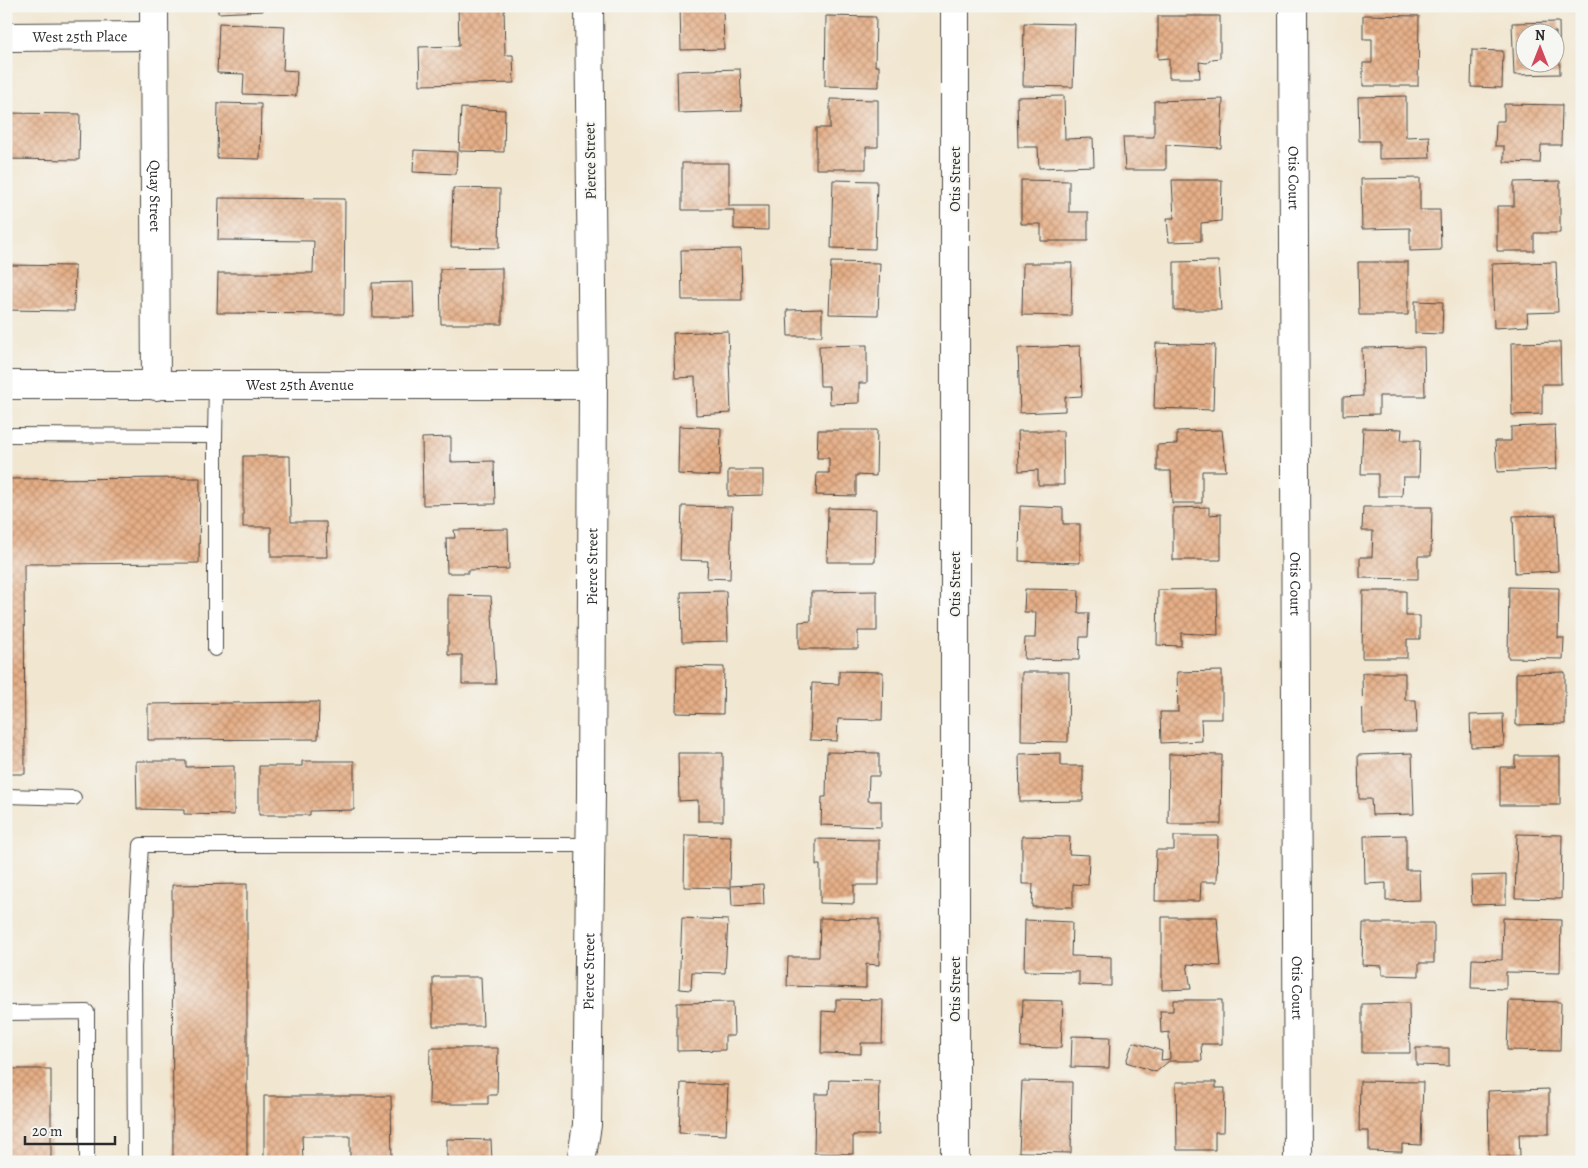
<svg xmlns="http://www.w3.org/2000/svg" width="1588" height="1168" viewBox="0 0 1588 1168" font-family="Alegreya,serif">
<style>
.building{fill:url(#building-cross-hatch);fill-rule:evenodd}
.lines{fill:none;stroke-linecap:round;stroke-linejoin:round}
.lane-casing{stroke:#494744;stroke-width:16}
.street-casing{stroke:#494744;stroke-width:30}
.secondary-casing{stroke:#494744;stroke-width:30}
.lane{stroke:#fff;stroke-width:14}
.street{stroke:#fff;stroke-width:28}
.secondary{stroke:#fff;stroke-width:28}
.labels{text-anchor:middle;stroke-width:4;stroke-linejoin:round;paint-order:stroke}
.street-label{font-size:15px;fill:#2b2b2b;stroke:#f6f6f2}
</style>
<defs>
<pattern id="building-cross-hatch" width="8" height="8" patternUnits="userSpaceOnUse" patternTransform="scale(1.25)"><rect width="8" height="8" fill="#e6af87"/><path d="M0 0l8 8M0 8l8-8" fill="none" stroke="#bb8f6f"/></pattern>
</defs>
<rect width="100%" height="100%" fill="#f6f6f2"/>
<filter id="ink" filterUnits="userSpaceOnUse"><feTurbulence type="fractalNoise" baseFrequency=".02" numOctaves="2"/><feDisplacementMap in="SourceGraphic" scale="10" xChannelSelector="R" yChannelSelector="G"/><feConvolveMatrix kernelMatrix="1 2 1 2 8 2 1 2 1" color-interpolation-filters="sRGB"/></filter>
<filter id="wash" filterUnits="userSpaceOnUse"><feTurbulence type="fractalNoise" baseFrequency=".0096" numOctaves="4" result="noise"/><feDisplacementMap in="SourceGraphic" scale="20" xChannelSelector="R" yChannelSelector="G"/><feGaussianBlur stdDeviation="1.12" result="paint"/><feColorMatrix in="noise" values="0 0 0 0 0 0 0 0 0 0 0 0 0 0 0 0 0 1.4 0 .05"/><feComposite in="paint" operator="in"/></filter>
<g filter="url(#wash)">
<rect width="100%" height="100%" fill="#f1e6d0"/>
<g id="blocks">
<path class="building" d="M 218,6 L 263,6 L 263,11 L 218,13 Z
M 458,6 L 504,6 L 505,55 L 513,55 L 514,83 L 420,85 L 419,47 L 459,46 Z
M 680,6 L 723,6 L 724,49 L 681,50 Z
M 1363,15 L 1419,16 L 1418,86 L 1363,86 L 1363,63 L 1372,63 L 1372,39 L 1363,39 Z
M 826,16 L 876,17 L 875,66 L 879,66 L 879,87 L 825,86 Z
M 1158,16 L 1220,16 L 1220,58 L 1212,59 L 1207,63 L 1199,62 L 1200,78 L 1169,78 L 1169,58 L 1158,59 Z
M 1559,22 L 1560,74 L 1514,75 L 1512,23 ZM 1526,32 L 1556,32 L 1556,62 L 1526,62 Z
M 219,23 L 285,26 L 283,70 L 297,71 L 296,96 L 243,94 L 244,74 L 217,73 Z
M 1024,23 L 1075,24 L 1073,87 L 1023,86 Z
M 1472,50 L 1503,51 L 1502,88 L 1471,87 Z
M 740,69 L 742,111 L 678,113 L 677,71 Z
M 1064,96 L 1065,139 L 1093,138 L 1094,166 L 1039,168 L 1038,147 L 1018,147 L 1017,97 Z
M 1406,96 L 1406,137 L 1429,136 L 1430,158 L 1379,159 L 1379,141 L 1359,141 L 1358,97 Z
M 830,99 L 878,100 L 878,147 L 866,147 L 866,169 L 816,169 L 816,128 L 830,128 Z
M 1223,99 L 1221,148 L 1166,145 L 1166,170 L 1125,170 L 1123,137 L 1154,137 L 1154,101 Z
M 218,103 L 261,104 L 260,159 L 217,158 Z
M 1504,104 L 1562,105 L 1561,145 L 1541,145 L 1540,163 L 1504,162 L 1504,146 L 1495,146 L 1496,121 L 1504,121 Z
M 461,108 L 505,110 L 504,152 L 459,151 Z
M 6,113 L 80,114 L 79,160 L 6,159 Z
M 414,150 L 457,152 L 456,174 L 413,172 Z
M 682,163 L 729,163 L 729,206 L 768,206 L 768,230 L 734,229 L 734,210 L 682,210 Z
M 1420,178 L 1420,210 L 1440,210 L 1441,250 L 1410,251 L 1410,228 L 1362,229 L 1361,179 Z
M 833,180 L 877,181 L 875,249 L 831,248 Z
M 1021,180 L 1069,181 L 1069,212 L 1088,212 L 1088,241 L 1041,241 L 1041,224 L 1021,224 Z
M 1172,180 L 1222,180 L 1221,221 L 1201,223 L 1201,241 L 1169,242 L 1167,218 L 1174,218 Z
M 1560,181 L 1560,233 L 1534,233 L 1534,251 L 1497,251 L 1497,206 L 1514,206 L 1514,182 Z
M 453,188 L 500,189 L 499,248 L 451,247 Z
M 219,198 L 345,199 L 344,314 L 217,313 L 218,273 L 313,273 L 314,241 L 218,240 Z
M 741,249 L 742,300 L 682,300 L 681,250 Z
M 1218,261 L 1221,310 L 1174,310 L 1174,262 Z
M 831,262 L 880,263 L 878,315 L 829,314 Z
M 1358,262 L 1408,262 L 1408,315 L 1359,315 Z
M 1556,262 L 1558,312 L 1527,313 L 1528,326 L 1494,328 L 1492,264 Z
M 1023,263 L 1072,263 L 1071,316 L 1022,315 Z
M 6,265 L 75,266 L 74,311 L 6,310 Z
M 502,268 L 502,324 L 441,324 L 440,269 Z
M 413,282 L 414,317 L 373,317 L 372,283 Z
M 1415,301 L 1443,302 L 1442,334 L 1415,333 Z
M 822,309 L 822,336 L 788,336 L 787,310 Z
M 728,331 L 731,413 L 696,415 L 695,377 L 675,378 L 673,333 Z
M 1560,342 L 1561,384 L 1542,384 L 1542,414 L 1512,415 L 1511,343 Z
M 1156,343 L 1215,345 L 1213,410 L 1154,408 Z
M 867,345 L 867,383 L 859,383 L 859,403 L 830,404 L 829,386 L 820,386 L 819,346 Z
M 1080,346 L 1082,396 L 1065,397 L 1065,411 L 1020,413 L 1018,348 Z
M 1424,347 L 1425,396 L 1379,396 L 1379,414 L 1343,415 L 1343,397 L 1363,396 L 1362,348 Z
M 1555,425 L 1557,469 L 1497,472 L 1495,441 L 1511,441 L 1511,427 Z
M 679,426 L 721,428 L 720,476 L 678,474 Z
M 1363,428 L 1402,429 L 1401,440 L 1420,440 L 1419,477 L 1403,477 L 1402,496 L 1378,496 L 1378,474 L 1361,474 Z
M 818,430 L 877,430 L 876,476 L 856,475 L 856,496 L 816,495 L 817,473 L 829,473 L 829,458 L 817,458 Z
M 1222,430 L 1226,471 L 1202,471 L 1202,503 L 1172,503 L 1171,471 L 1157,471 L 1157,445 L 1177,444 L 1177,431 Z
M 1018,431 L 1063,431 L 1064,485 L 1038,485 L 1038,470 L 1019,471 Z
M 451,437 L 451,462 L 494,461 L 495,504 L 423,505 L 422,438 Z
M 243,456 L 290,456 L 291,522 L 326,522 L 327,557 L 271,557 L 271,527 L 243,527 Z
M 728,470 L 763,470 L 763,495 L 728,496 Z
M 200,478 L 199,563 L 24,564 L 25,774 L 6,774 L 6,479 Z
M 682,506 L 732,507 L 730,579 L 707,578 L 708,561 L 680,560 Z
M 1020,506 L 1063,508 L 1063,524 L 1080,524 L 1080,563 L 1019,561 Z
M 1209,507 L 1209,515 L 1221,514 L 1221,560 L 1173,560 L 1173,508 Z
M 1363,507 L 1432,507 L 1431,556 L 1418,556 L 1418,579 L 1360,578 L 1360,557 L 1372,557 L 1373,531 L 1362,531 Z
M 828,508 L 876,509 L 875,562 L 827,562 Z
M 1556,515 L 1558,571 L 1515,573 L 1513,516 Z
M 508,529 L 509,569 L 468,570 L 468,573 L 447,573 L 446,538 L 455,538 L 454,530 Z
M 1509,587 L 1559,588 L 1558,638 L 1564,638 L 1563,659 L 1508,658 Z
M 1025,589 L 1079,590 L 1078,613 L 1089,613 L 1088,637 L 1080,637 L 1079,660 L 1024,659 L 1025,638 L 1035,638 L 1036,612 L 1024,612 Z
M 1217,589 L 1218,635 L 1181,633 L 1181,646 L 1157,645 L 1158,590 Z
M 726,591 L 728,641 L 682,642 L 681,592 Z
M 877,591 L 877,631 L 858,631 L 858,649 L 799,649 L 799,622 L 811,621 L 811,592 Z
M 1363,591 L 1406,591 L 1406,616 L 1420,616 L 1420,639 L 1407,639 L 1407,658 L 1362,658 Z
M 448,595 L 491,596 L 496,684 L 462,684 L 462,655 L 448,655 Z
M 677,666 L 724,667 L 723,714 L 676,713 Z
M 839,671 L 883,672 L 882,720 L 838,719 L 837,741 L 810,740 L 812,683 L 839,684 Z
M 1222,671 L 1222,719 L 1201,719 L 1202,741 L 1161,743 L 1160,712 L 1178,712 L 1177,672 Z
M 1022,672 L 1069,672 L 1068,742 L 1021,741 Z
M 1565,672 L 1565,724 L 1516,725 L 1516,673 Z
M 1362,673 L 1405,673 L 1405,700 L 1416,700 L 1417,732 L 1363,733 Z
M 319,702 L 318,739 L 148,740 L 148,704 Z
M 1503,714 L 1504,746 L 1471,747 L 1470,715 Z
M 827,752 L 879,753 L 879,776 L 869,776 L 868,801 L 881,801 L 881,827 L 821,825 L 822,797 L 826,797 Z
M 678,753 L 723,753 L 723,821 L 698,821 L 698,800 L 679,801 Z
M 1061,753 L 1061,766 L 1083,766 L 1083,801 L 1020,802 L 1019,754 Z
M 1412,753 L 1414,814 L 1372,815 L 1371,799 L 1359,799 L 1358,755 Z
M 1169,754 L 1222,755 L 1221,824 L 1168,824 Z
M 1515,756 L 1560,756 L 1560,805 L 1500,805 L 1500,767 L 1515,767 Z
M 136,761 L 186,761 L 186,767 L 234,766 L 234,815 L 184,814 L 184,810 L 137,809 Z
M 302,761 L 354,761 L 354,810 L 310,811 L 310,815 L 259,815 L 259,766 L 302,766 Z
M 1517,834 L 1562,835 L 1561,899 L 1515,898 Z
M 685,835 L 731,836 L 730,888 L 684,887 Z
M 1406,835 L 1406,870 L 1419,870 L 1420,900 L 1386,901 L 1386,883 L 1365,884 L 1364,836 Z
M 1022,836 L 1070,837 L 1069,854 L 1089,855 L 1088,885 L 1073,884 L 1073,907 L 1032,907 L 1033,884 L 1022,884 Z
M 1174,836 L 1218,836 L 1217,882 L 1201,882 L 1200,901 L 1155,901 L 1156,850 L 1174,850 Z
M 816,839 L 879,840 L 879,885 L 854,885 L 854,904 L 820,903 L 820,865 L 816,865 Z
M 1506,875 L 1506,904 L 1472,905 L 1471,876 Z
M 247,884 L 247,1162 L 173,1162 L 172,885 Z
M 763,884 L 764,904 L 732,906 L 731,886 Z
M 1162,917 L 1217,917 L 1221,966 L 1187,964 L 1191,989 L 1162,990 Z
M 682,918 L 728,920 L 725,973 L 692,972 L 691,990 L 679,989 Z
M 820,918 L 879,919 L 879,965 L 866,964 L 866,988 L 787,986 L 788,957 L 819,957 Z
M 1503,918 L 1561,920 L 1560,973 L 1506,972 L 1506,989 L 1471,988 L 1472,959 L 1502,960 Z
M 1025,920 L 1072,922 L 1071,956 L 1111,957 L 1111,986 L 1079,985 L 1079,972 L 1024,971 Z
M 1363,923 L 1434,923 L 1434,963 L 1419,963 L 1419,976 L 1382,975 L 1382,966 L 1362,965 Z
M 433,977 L 481,977 L 483,1026 L 433,1026 Z
M 836,999 L 883,1000 L 882,1043 L 861,1043 L 861,1054 L 821,1053 L 822,1011 L 836,1012 Z
M 1023,1000 L 1063,1001 L 1061,1048 L 1021,1047 Z
M 1173,1000 L 1222,1000 L 1222,1044 L 1201,1044 L 1202,1061 L 1169,1061 L 1156,1072 L 1126,1062 L 1133,1042 L 1162,1051 L 1161,1060 L 1170,1059 L 1169,1032 L 1161,1033 L 1160,1011 L 1173,1011 Z
M 1509,1001 L 1561,1002 L 1560,1051 L 1507,1050 Z
M 733,1002 L 734,1036 L 725,1036 L 725,1050 L 677,1051 L 677,1003 Z
M 1409,1003 L 1410,1053 L 1362,1053 L 1362,1004 Z
M 1072,1036 L 1110,1037 L 1109,1068 L 1071,1067 Z
M 430,1048 L 498,1048 L 497,1095 L 488,1095 L 488,1104 L 429,1104 Z
M 1416,1048 L 1449,1048 L 1449,1066 L 1416,1065 Z
M 6,1069 L 51,1069 L 51,1162 L 6,1162 Z
M 830,1080 L 879,1081 L 878,1135 L 853,1135 L 853,1154 L 814,1153 L 815,1094 L 829,1094 Z
M 1022,1081 L 1072,1082 L 1071,1153 L 1019,1152 Z
M 1360,1081 L 1423,1082 L 1421,1145 L 1402,1144 L 1402,1152 L 1369,1151 L 1369,1131 L 1359,1131 Z
M 1176,1082 L 1216,1082 L 1216,1088 L 1225,1088 L 1224,1132 L 1215,1132 L 1215,1150 L 1177,1150 Z
M 681,1083 L 728,1085 L 726,1135 L 679,1133 Z
M 1549,1089 L 1549,1134 L 1519,1134 L 1520,1156 L 1489,1157 L 1488,1091 Z
M 264,1096 L 391,1096 L 392,1162 L 350,1162 L 350,1136 L 302,1136 L 303,1162 L 264,1162 Z
M 447,1139 L 491,1140 L 492,1162 L 447,1162 Z"/>
</g>
</g>
<g filter="url(#ink)">
<use href="#blocks" fill-opacity="0" stroke="#494744" stroke-width="1"/>
<g class="lines">
<g class="lane-casing">
<path id="lane" d="M 6,435 L 215,436 L 216,386
M 215,649 L 215,436
M 6,796 L 74,798
M 6,1013 L 87,1012 L 87,1162
M 135,1162 L 134,967 L 141,845 L 591,845"/>
</g>
<g class="street-casing">
<g id="street">
<path id="s1" d="M 154,6 L 156,386"/>
<path id="s2" d="M 1293,6 L 1298,1162"/>
<path id="s3" d="M 6,37 L 154,36"/>
<path id="s4" d="M 6,385 L 593,385"/>
<path d="M 955,1162 L 955,6"/>
</g>
</g>
<g class="secondary-casing">
<g id="secondary">
<path id="s5" d="M 581,1162 L 587,1125 L 591,793 L 593,385 L 589,6"/>
</g>
</g>
<use href="#lane" class="lane"/>
<use href="#street" class="street"/>
<use href="#secondary" class="secondary"/>
</g>
</g>
<g class="labels">
<g class="street-label">
<text dy="5" stroke="none"><textPath href="#s3" startOffset="74">West 25th Place</textPath></text>
<text transform="translate(590 161) rotate(-91)" y="5">Pierce Street</text>
<text transform="translate(955 179) rotate(-90)" y="5">Otis Street</text>
<text dy="5" stroke="none"><textPath href="#s2" startOffset="172">Otis Court</textPath></text>
<text dy="5" stroke="none"><textPath href="#s1" startOffset="190">Quay Street</textPath></text>
<text dy="5" stroke="none"><textPath href="#s4" startOffset="294">West 25th Avenue</textPath></text>
<text dy="5" stroke="none"><textPath href="#s5" startOffset="596">Pierce Street</textPath></text>
<text transform="translate(955 584) rotate(-90)" y="5">Otis Street</text>
<text dy="5" stroke="none"><textPath href="#s2" startOffset="578">Otis Court</textPath></text>
<text dy="5" stroke="none"><textPath href="#s5" startOffset="191">Pierce Street</textPath></text>
<text transform="translate(955 989) rotate(-90)" y="5">Otis Street</text>
<text dy="5" stroke="none"><textPath href="#s2" startOffset="982">Otis Court</textPath></text>
</g>
</g>
<rect width="1588" height="1168" fill="none" stroke="#f6f6f2" stroke-width="25"/>
<g transform="translate(1540 48)"><circle r="24" fill="#f6f6f2" stroke="#a5a5a2"/>
<path d="M0-4L9 19L0 12L-9 19Z" fill="#d1495b"/>
<text y="-8" font-size="14" font-weight="bold" text-anchor="middle" fill="#2b2b2b">N</text>
</g>
<path d="M25 1136v8h90v-8" fill="none" stroke="#2b2b2b" stroke-width="2.5"/>
<text x="32" y="1136" font-size="15" fill="#2b2b2b" stroke="#f6f6f2" stroke-width="4" paint-order="stroke">20 m</text>
</svg>
